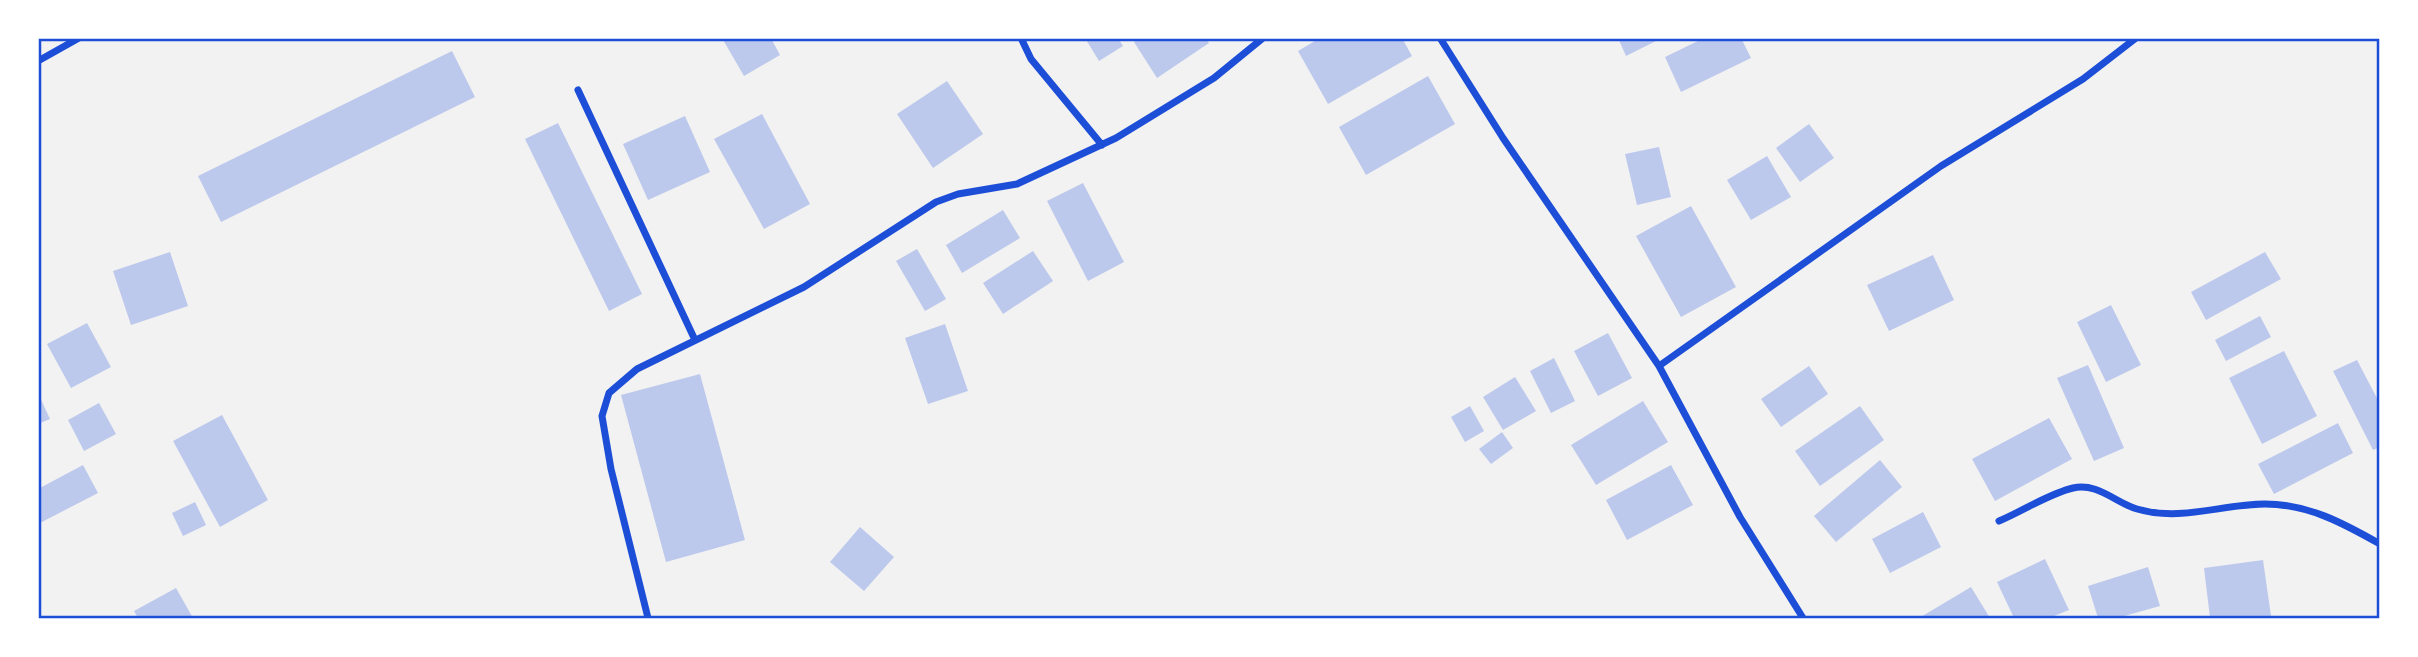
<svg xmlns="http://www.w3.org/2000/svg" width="2418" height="657" viewBox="0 0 2418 657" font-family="'Source Serif 4',serif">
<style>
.building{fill:#bdc9ec}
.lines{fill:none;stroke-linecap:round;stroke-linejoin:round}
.minor{stroke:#1d4ed8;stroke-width:7}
.neatline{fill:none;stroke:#1d4ed8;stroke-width:2.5}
</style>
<rect width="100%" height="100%" fill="#f2f2f2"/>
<path class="building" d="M 722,38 L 771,38 L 780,55 L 744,76 Z
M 1085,38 L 1118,38 L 1123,46 L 1099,61 Z
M 1139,38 L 1206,38 L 1209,43 L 1157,78 L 1134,42 Z
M 1320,38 L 1402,38 L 1412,56 L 1328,104 L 1298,51 Z
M 1618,38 L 1662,38 L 1626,56 Z
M 1704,38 L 1741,38 L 1751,58 L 1681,92 L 1665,57 Z
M 452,51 L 475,97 L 221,222 L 198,176 Z
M 1428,76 L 1455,124 L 1366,175 L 1339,127 Z
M 947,81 L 983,134 L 933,168 L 897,114 Z
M 762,114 L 810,204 L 764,229 L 714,139 Z
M 685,116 L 710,172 L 648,200 L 623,144 Z
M 558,123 L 642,294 L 609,311 L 525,139 Z
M 1809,124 L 1834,158 L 1800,182 L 1776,148 Z
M 1659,147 L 1671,197 L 1637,205 L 1625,154 Z
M 1767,156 L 1791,197 L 1751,220 L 1727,180 Z
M 1083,183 L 1124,262 L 1088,281 L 1047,201 Z
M 1691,206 L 1736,287 L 1681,317 L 1636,236 Z
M 1003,210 L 1020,238 L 962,273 L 946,245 Z
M 917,249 L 946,299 L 925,311 L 896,261 Z
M 1033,251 L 1053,281 L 1003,314 L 983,283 Z
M 170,252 L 188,306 L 131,325 L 113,271 Z
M 2265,252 L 2281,279 L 2206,320 L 2191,292 Z
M 1933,255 L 1954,300 L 1889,331 L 1867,285 Z
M 2111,305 L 2141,365 L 2106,382 L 2077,322 Z
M 2260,316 L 2271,337 L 2226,361 L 2215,340 Z
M 87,323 L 111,367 L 71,388 L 47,344 Z
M 945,324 L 968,391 L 928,404 L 905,338 Z
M 1608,333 L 1632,378 L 1598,396 L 1574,351 Z
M 2284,351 L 2317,416 L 2262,444 L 2229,378 Z
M 1554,358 L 1575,401 L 1551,413 L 1530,371 Z
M 2357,360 L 2380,404 L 2380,447 L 2373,450 L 2333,371 Z
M 2088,365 L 2124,448 L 2094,461 L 2057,378 Z
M 1809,366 L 1828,394 L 1781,427 L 1761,399 Z
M 700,374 L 745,540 L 666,562 L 621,395 Z
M 1515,377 L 1536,411 L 1503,430 L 1483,397 Z
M 38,393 L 50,419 L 38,424 Z
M 1643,401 L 1668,442 L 1596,485 L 1571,445 Z
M 99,403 L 116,434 L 84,451 L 68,420 Z
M 1470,406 L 1484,431 L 1465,442 L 1451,417 Z
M 1860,406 L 1884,440 L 1820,486 L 1795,451 Z
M 222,415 L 268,500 L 220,527 L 173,441 Z
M 2049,418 L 2072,459 L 1995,501 L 1972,459 Z
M 2338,423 L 2353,453 L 2274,494 L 2258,464 Z
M 1502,432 L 1513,448 L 1491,464 L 1479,449 Z
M 1880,460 L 1902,487 L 1836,542 L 1814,516 Z
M 83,465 L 98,493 L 38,524 L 38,489 Z
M 1671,465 L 1693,505 L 1627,540 L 1606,500 Z
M 195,502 L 206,525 L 183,536 L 172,513 Z
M 1923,512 L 1941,547 L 1890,573 L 1872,539 Z
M 860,527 L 894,557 L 864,591 L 830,562 Z
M 2045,559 L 2069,610 L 2049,618 L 2014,618 L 1997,582 Z
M 2263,560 L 2271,616 L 2210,618 L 2204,568 Z
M 2148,567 L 2160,606 L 2117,618 L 2098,618 L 2088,586 Z
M 1971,587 L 1990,618 L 1919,618 Z
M 176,588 L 193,618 L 138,618 L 134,611 Z"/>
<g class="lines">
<path class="minor" d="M 1021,38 L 1031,59 L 1102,145
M 1440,38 L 1503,138 L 1659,366 L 1740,517 L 1803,618
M 38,61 L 79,38
M 578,90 L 695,340
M 1659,366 L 1941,166 L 2083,79 L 2136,38
M 1999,521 C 2023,511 2048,494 2073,488 C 2097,482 2116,503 2137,509 C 2181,522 2222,504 2265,504 C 2308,504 2343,523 2380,544
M 648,618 L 611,469 L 602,416 L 609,393 L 637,369 L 804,287 L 936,202 L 958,194 L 1017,184 L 1116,138 L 1214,78 L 1263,38"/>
</g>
<rect width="2418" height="657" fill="none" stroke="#ffffff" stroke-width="80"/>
<rect x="40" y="40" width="2338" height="577" class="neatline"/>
</svg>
